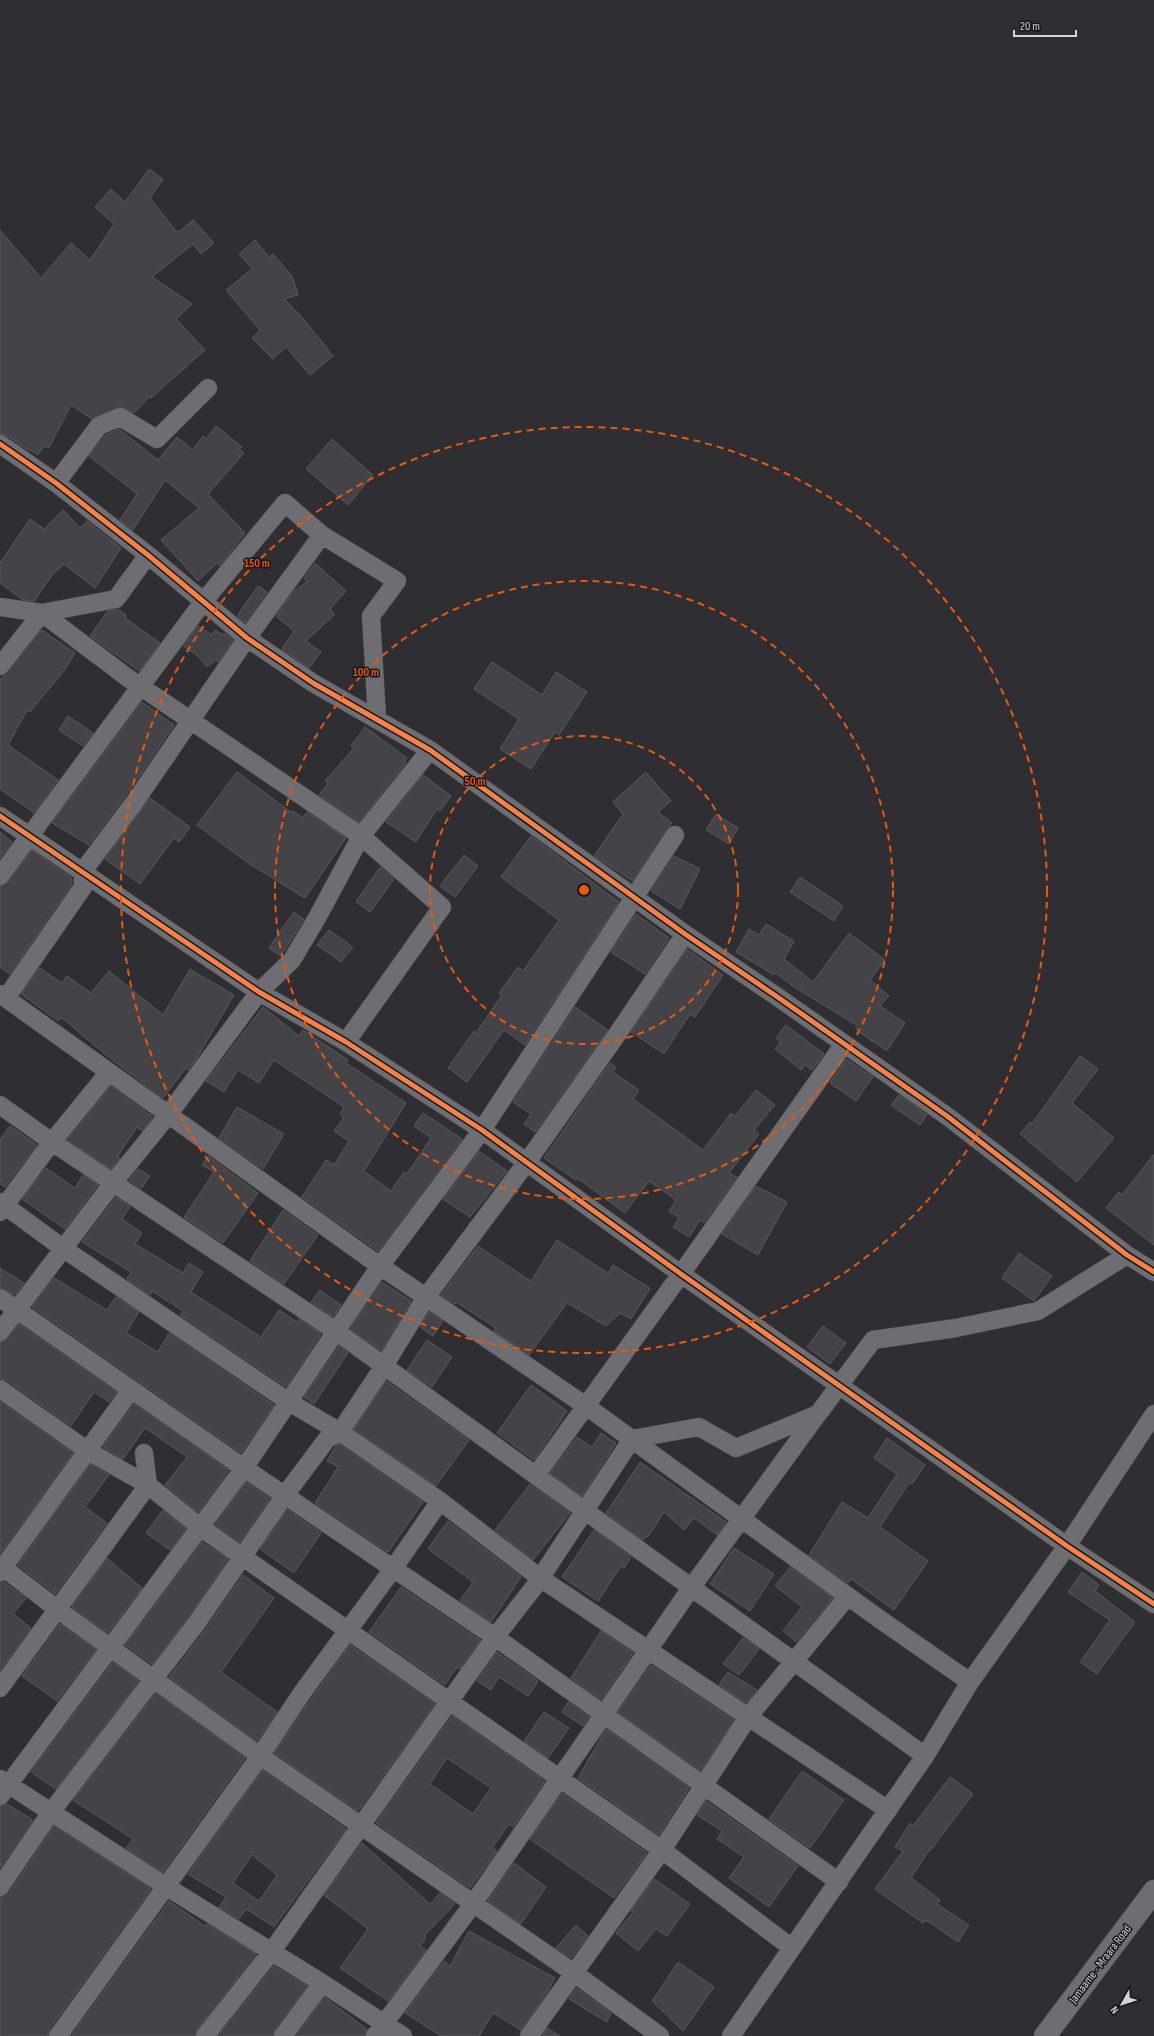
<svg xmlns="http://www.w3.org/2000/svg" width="1154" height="2036" viewBox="0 0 1154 2036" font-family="'Sofia Sans Condensed',sans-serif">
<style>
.building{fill:#444448;stroke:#58585c;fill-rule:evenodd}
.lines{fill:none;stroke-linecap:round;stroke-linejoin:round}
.minor-casing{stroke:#4c4c50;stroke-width:19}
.tertiary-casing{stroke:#4c4c50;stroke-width:23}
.minor{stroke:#6e6d71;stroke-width:18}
.tertiary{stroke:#6e6d71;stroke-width:22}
.cycleway-casing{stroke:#16161a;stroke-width:8}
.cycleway{stroke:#f48246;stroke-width:5}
.ring{fill:none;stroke:#e8590c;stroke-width:2;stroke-dasharray:7 5}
.labels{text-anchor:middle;stroke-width:3;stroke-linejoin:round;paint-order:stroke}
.street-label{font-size:12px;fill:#d3d3d8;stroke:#16161a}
.centre{fill:#e8590c;stroke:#16161a;stroke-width:2}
.ring-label{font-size:12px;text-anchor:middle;font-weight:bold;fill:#e8590c;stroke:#16161a;stroke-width:3;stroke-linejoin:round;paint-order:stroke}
</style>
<rect width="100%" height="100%" fill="#2f2f33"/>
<path class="building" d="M 149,169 L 163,179 L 150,198 L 176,231 L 179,232 L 193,220 L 214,243 L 201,254 L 193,244 L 152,277 L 192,304 L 176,319 L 205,350 L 151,398 L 150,396 L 134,413 L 120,407 L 92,419 L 71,405 L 49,448 L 44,446 L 38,455 L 30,450 L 29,451 L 6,435 L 0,434 L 0,230 L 41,278 L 71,243 L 90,260 L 114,224 L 95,207 L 111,189 L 125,202 Z
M 255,240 L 269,257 L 273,254 L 292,276 L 298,295 L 284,299 L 301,316 L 333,356 L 310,375 L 286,347 L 273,359 L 252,338 L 260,330 L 226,290 L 252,269 L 239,254 Z
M 216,426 L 242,447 L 239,449 L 244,453 L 208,494 L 245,533 L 220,566 L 217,563 L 198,581 L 161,540 L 199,508 L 165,480 L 133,530 L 120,520 L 137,494 L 89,456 L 106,435 L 119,429 L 158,460 L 177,437 L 193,450 L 203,436 L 206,439 Z
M 332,439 L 373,475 L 348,505 L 306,469 Z
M 63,510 L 80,528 L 87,521 L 121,548 L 95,588 L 64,564 L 53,574 L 34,601 L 23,600 L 0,583 L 0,563 L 30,519 L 44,529 Z
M 315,563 L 346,591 L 330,609 L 335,614 L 306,641 L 321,652 L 309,668 L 282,649 L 294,631 L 276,616 L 294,591 L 307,582 L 304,578 Z
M 258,586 L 267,592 L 245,623 L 237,616 Z
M 118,609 L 126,615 L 125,618 L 160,643 L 139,671 L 90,636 L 108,611 Z
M 198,626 L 212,635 L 215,630 L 223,635 L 224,633 L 233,640 L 218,662 L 216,660 L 207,667 L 198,656 L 183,646 Z
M 42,630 L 75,653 L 64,671 L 48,690 L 30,712 L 27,710 L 8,745 L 58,780 L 34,813 L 0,789 L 0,680 Z
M 492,662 L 542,695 L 556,672 L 587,692 L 559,735 L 555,732 L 531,769 L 500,749 L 519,719 L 474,689 Z
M 142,702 L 174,725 L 125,797 L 89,845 L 52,823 Z
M 68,716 L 93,733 L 83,746 L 59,730 Z
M 365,727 L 407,758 L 405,761 L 406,763 L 359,822 L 319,795 L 328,783 L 325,781 L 354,748 L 351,746 Z
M 237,772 L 292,813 L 293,811 L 303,818 L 307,812 L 346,838 L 305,898 L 248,863 L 197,825 Z
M 646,772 L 671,801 L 658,812 L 672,823 L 633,881 L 594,856 L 623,814 L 613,802 Z
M 423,775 L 451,796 L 440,811 L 437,809 L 416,842 L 386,822 Z
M 150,798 L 190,827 L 179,842 L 174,838 L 140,884 L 105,859 Z
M 716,814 L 738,828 L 729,844 L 706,830 Z
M 0,832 L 12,842 L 0,858 Z
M 531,836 L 619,902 L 525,1045 L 504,1030 L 467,1082 L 448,1068 L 474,1031 L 476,1033 L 502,995 L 499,993 L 518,967 L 523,971 L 559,920 L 501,877 Z
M 32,850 L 72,878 L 72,884 L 10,974 L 0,967 L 0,886 L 8,882 Z
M 464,855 L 478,866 L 455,897 L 440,886 Z
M 674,856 L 700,869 L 680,909 L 651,891 Z
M 380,867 L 394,879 L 370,912 L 356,902 Z
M 800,877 L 843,906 L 834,921 L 790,892 Z
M 294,912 L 304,919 L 281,956 L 269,948 Z
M 636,914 L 669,938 L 645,974 L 611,952 Z
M 766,924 L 794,941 L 784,959 L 813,982 L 849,933 L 885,960 L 870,980 L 889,996 L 880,1006 L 905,1023 L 887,1051 L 856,1030 L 858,1026 L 794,987 L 776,973 L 774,975 L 736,952 L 749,929 L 759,935 Z
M 329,930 L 353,947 L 341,962 L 317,945 Z
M 687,949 L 723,975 L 695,1017 L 690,1014 L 664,1054 L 631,1032 Z
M 40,968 L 62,983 L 67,976 L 91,993 L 109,971 L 163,1015 L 190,969 L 234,995 L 195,1061 L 188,1070 L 186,1068 L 163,1098 L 107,1056 L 61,1017 L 58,1021 L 21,994 Z
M 263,1007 L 299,1036 L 303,1030 L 348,1060 L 346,1063 L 406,1103 L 364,1171 L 391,1191 L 404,1172 L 407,1174 L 431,1138 L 414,1126 L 423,1113 L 462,1139 L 378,1251 L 302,1197 L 326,1160 L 334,1165 L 349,1141 L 334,1131 L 344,1117 L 340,1114 L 344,1107 L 274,1060 L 259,1083 L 238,1070 L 224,1092 L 206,1081 Z
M 575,1007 L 608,1030 L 535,1132 L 524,1124 L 531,1114 L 513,1102 Z
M 786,1025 L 824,1054 L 812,1070 L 805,1065 L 801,1070 L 775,1049 L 781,1042 L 776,1038 Z
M 1080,1056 L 1098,1069 L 1072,1103 L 1114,1138 L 1077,1182 L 1020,1134 L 1030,1122 L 1032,1124 Z
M 846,1059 L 873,1077 L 856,1101 L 830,1083 Z
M 610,1063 L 616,1067 L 613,1072 L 639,1090 L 633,1099 L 703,1150 L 731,1113 L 735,1116 L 756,1090 L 775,1105 L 754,1130 L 759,1134 L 729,1173 L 737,1177 L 704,1223 L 700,1220 L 689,1237 L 673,1227 L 679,1218 L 669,1211 L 676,1200 L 649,1181 L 625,1213 L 577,1178 L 576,1180 L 544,1158 Z
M 111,1086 L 153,1117 L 142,1131 L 137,1127 L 117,1157 L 120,1158 L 111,1169 L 67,1140 Z
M 899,1095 L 927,1115 L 920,1125 L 891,1105 Z
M 237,1107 L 284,1134 L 263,1169 L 219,1138 Z
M 10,1126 L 37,1145 L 5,1187 L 0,1184 L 0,1140 Z
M 479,1151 L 507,1171 L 470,1217 L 443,1199 Z
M 1154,1154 L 1154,1245 L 1106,1208 L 1119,1192 L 1122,1195 Z
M 208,1156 L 258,1193 L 223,1243 L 184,1217 L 214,1172 L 202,1165 Z
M 46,1168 L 75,1188 L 83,1175 L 98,1185 L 65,1229 L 22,1199 Z
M 138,1169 L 150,1176 L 141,1189 L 129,1180 Z
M 756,1186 L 787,1202 L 758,1255 L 722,1234 Z
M 116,1197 L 130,1207 L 122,1219 L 142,1233 L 135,1244 L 183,1273 L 189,1263 L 203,1272 L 191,1292 L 261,1337 L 279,1310 L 297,1322 L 299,1319 L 321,1334 L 286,1387 L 180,1315 L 183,1311 L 152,1291 L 150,1295 L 127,1279 L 131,1272 L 82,1242 Z
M 283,1210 L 318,1235 L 284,1284 L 250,1261 Z
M 557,1240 L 608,1273 L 613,1265 L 650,1288 L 631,1319 L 620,1313 L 606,1326 L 567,1303 L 529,1355 L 494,1331 L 496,1328 L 456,1302 L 455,1304 L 441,1295 L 478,1246 L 531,1281 Z
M 1019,1253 L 1052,1276 L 1034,1301 L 1002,1278 Z
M 0,1268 L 24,1283 L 15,1295 L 0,1288 Z
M 54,1278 L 107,1310 L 116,1297 L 139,1312 L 126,1333 L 158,1352 L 169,1333 L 274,1405 L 241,1453 L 32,1307 Z
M 382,1282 L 411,1301 L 381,1351 L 350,1329 Z
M 320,1290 L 341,1305 L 333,1317 L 311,1302 Z
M 429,1312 L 443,1321 L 433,1336 L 420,1327 Z
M 19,1324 L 117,1392 L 109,1402 L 94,1392 L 71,1426 L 6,1380 L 0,1379 L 0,1342 L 8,1339 Z
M 823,1326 L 846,1343 L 830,1364 L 807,1347 Z
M 427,1340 L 452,1357 L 432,1387 L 407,1370 Z
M 339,1346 L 348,1353 L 314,1404 L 304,1397 Z
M 386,1381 L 469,1440 L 436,1486 L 354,1429 Z
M 531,1385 L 567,1411 L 534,1460 L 497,1433 Z
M 0,1402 L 73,1453 L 0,1554 Z
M 134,1404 L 229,1470 L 198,1512 L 165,1485 L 187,1457 L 145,1428 L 123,1459 L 103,1447 Z
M 601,1433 L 616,1443 L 582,1496 L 550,1473 L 577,1437 L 592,1447 Z
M 887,1438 L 925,1465 L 912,1484 L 909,1483 L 880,1527 L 928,1561 L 894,1610 L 851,1579 L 848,1583 L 809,1555 L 842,1502 L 868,1518 L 897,1474 L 874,1458 Z
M 339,1444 L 423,1502 L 388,1552 L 315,1503 L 338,1467 L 327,1461 L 335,1447 Z
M 640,1462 L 726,1522 L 717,1535 L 694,1518 L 684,1530 L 664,1512 L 648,1537 L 646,1536 L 643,1540 L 606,1513 Z
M 90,1464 L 109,1475 L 85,1507 L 107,1523 L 55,1594 L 18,1565 Z
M 246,1482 L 270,1498 L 240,1542 L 215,1525 Z
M 530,1484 L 570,1513 L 533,1560 L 495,1530 Z
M 163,1510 L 186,1529 L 170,1550 L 146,1533 Z
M 287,1510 L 321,1533 L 294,1573 L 260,1549 Z
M 448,1521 L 521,1577 L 491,1622 L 460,1601 L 472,1584 L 472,1581 L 428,1549 Z
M 594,1530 L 631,1557 L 624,1568 L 621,1566 L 598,1601 L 562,1577 Z
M 202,1542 L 228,1559 L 188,1618 L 152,1664 L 125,1645 Z
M 734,1548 L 774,1574 L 750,1611 L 710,1584 Z
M 107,1558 L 142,1588 L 108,1633 L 72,1607 Z
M 790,1567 L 833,1598 L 796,1642 L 783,1631 L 802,1607 L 775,1586 Z
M 1082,1572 L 1099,1585 L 1095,1591 L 1135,1622 L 1097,1674 L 1080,1662 L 1110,1620 L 1068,1592 Z
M 243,1575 L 274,1598 L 221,1672 L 277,1712 L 257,1741 L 169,1677 L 205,1630 Z
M 0,1582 L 4,1582 L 26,1598 L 13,1614 L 31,1628 L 0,1670 Z
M 401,1587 L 480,1640 L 460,1669 L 457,1667 L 445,1685 L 369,1632 Z
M 60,1624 L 96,1650 L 57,1701 L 22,1676 Z
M 601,1631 L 633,1653 L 601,1700 L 571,1678 Z
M 743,1638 L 759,1649 L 739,1675 L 723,1664 Z
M 350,1645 L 435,1704 L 358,1811 L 274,1753 L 313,1696 Z
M 497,1652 L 538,1681 L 528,1696 L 499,1677 L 491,1690 L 477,1681 Z
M 113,1662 L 139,1681 L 56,1789 L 31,1772 Z
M 651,1665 L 734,1720 L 701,1771 L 618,1712 Z
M 728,1672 L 757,1690 L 746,1703 L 719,1685 Z
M 156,1693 L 245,1758 L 163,1872 L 126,1848 L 133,1839 L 73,1800 Z
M 568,1702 L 589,1717 L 583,1726 L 562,1712 Z
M 544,1712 L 569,1728 L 548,1758 L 524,1741 Z
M 452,1716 L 545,1781 L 513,1827 L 509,1824 L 492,1848 L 497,1851 L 470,1888 L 376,1823 ZM 447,1758 L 491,1788 L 473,1814 L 430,1784 Z
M 606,1729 L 689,1788 L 659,1835 L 578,1778 Z
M 262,1770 L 346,1829 L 274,1927 L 246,1909 L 239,1919 L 219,1907 L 226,1897 L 188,1874 ZM 252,1855 L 277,1875 L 259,1901 L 233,1883 Z
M 802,1771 L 844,1800 L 810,1848 L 769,1819 Z
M 950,1777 L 973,1794 L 930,1851 L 929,1850 L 911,1878 L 940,1900 L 937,1904 L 969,1925 L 958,1942 L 926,1920 L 923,1923 L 875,1889 L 903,1851 L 895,1847 L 910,1823 L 913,1826 Z
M 562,1793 L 647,1853 L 614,1898 L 530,1839 Z
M 706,1801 L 798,1866 L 769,1907 L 729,1878 L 744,1857 L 717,1839 L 722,1831 L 697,1815 Z
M 7,1804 L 33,1820 L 0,1868 L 0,1806 Z
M 54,1826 L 151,1889 L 49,2030 L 48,2036 L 0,2036 L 0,1897 L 9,1893 Z
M 362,1843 L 430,1904 L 440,1893 L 455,1904 L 424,1936 L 426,1938 L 420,1946 L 426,1950 L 388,2001 L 340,1968 L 368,1929 L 324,1895 Z
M 514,1863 L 546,1887 L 521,1924 L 488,1901 Z
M 654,1879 L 690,1904 L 667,1936 L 656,1929 L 638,1951 L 616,1933 L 633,1912 L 631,1911 Z
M 169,1901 L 205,1926 L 207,1924 L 256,1954 L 197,2030 L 195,2036 L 71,2036 Z
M 576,1925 L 588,1936 L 571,1958 L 556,1948 Z
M 469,1931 L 555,1978 L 548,1991 L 521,2030 L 493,2013 L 479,2036 L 441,2036 L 405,2013 L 444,1961 L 450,1966 Z
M 678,1962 L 714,1987 L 683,2031 L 652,2001 Z
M 274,1966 L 307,1986 L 275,2030 L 273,2036 L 218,2036 Z
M 576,1988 L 611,2013 L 607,2022 L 569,1999 Z
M 324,1997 L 367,2029 L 365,2036 L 296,2036 Z
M 547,2028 L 560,2036 L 542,2036 Z"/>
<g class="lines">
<g class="minor-casing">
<path id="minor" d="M 0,444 L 56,483 L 148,555 L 247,638 L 313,683 L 430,750 L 685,934 L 779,998 L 947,1116 L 1127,1255 L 1154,1272
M 56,483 L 99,426 L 120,417 L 157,439 L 208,388
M 0,607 L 42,613 L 128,678 L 361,836 L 442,907 L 346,1042
M 0,666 L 42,613 L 116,599 L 148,555
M 0,816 L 259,992 L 346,1042 L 482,1130 L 681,1274 L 1067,1546 L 1154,1604
M 0,876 L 203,602 L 285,503 L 322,535
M 0,994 L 380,1266 L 586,1406 L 878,1618 L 970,1682
M 6,998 L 83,887 L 83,871 L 134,803 L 247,638 L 322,535 L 397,581 L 371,616 L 377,718
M 0,1105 L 52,1142 L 337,1332 L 925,1756
M 0,1202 L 64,1249 L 289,1402 L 340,1432 L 440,1501 L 540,1578 L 888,1810
M 0,1212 L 52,1142 L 109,1072
M 0,1298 L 244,1468 L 495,1637 L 839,1882
M 0,1332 L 113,1183 L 168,1115 L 259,992 L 292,960 L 317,918 L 361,836 L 430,750
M 0,1389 L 88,1451 L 148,1485 L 200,1527 L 662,1850 L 792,1948
M 536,1475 L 681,1274 L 844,1044
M 0,1565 L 57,1609 L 260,1756 L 574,1973 L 660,2036
M 0,1572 L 131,1390
M 0,1688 L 148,1485 L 144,1453
M 0,1779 L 167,1887 L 322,1983 L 403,2036
M 0,1796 L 244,1468 L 380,1266 L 482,1130 L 675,835
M 0,1887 L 51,1812 L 196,1624 L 285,1495 L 327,1439 L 340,1432 L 384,1366 L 426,1297 L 527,1162 L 616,1036 L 685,934
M 58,2036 L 260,1756 L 304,1690 L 393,1569 L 440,1501
M 205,2036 L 272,1951 L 495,1637 L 535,1586 L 632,1439 L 699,1427 L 736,1448 L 818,1414 L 873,1340 L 956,1328 L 1038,1311 L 1127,1255
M 283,2036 L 322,1983
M 375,2036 L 473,1904 L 691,1588 L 817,1415
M 529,2036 L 662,1850 L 748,1717 L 848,1596
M 731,2036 L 925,1756 L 970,1682 L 1067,1546 L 1154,1414"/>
</g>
<g class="tertiary-casing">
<path id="tertiary" d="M 1045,2036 L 1154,1891"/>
</g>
<use href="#minor" class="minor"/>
<use href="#tertiary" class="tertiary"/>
<g class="cycleway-casing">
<path id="cycleway" d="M 0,444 L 56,483 L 148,555 L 247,638 L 313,683 L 430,750 L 685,934 L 779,998 L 947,1116 L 1127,1255 L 1154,1272
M 0,816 L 259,992 L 346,1042 L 482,1130 L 681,1274 L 1067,1546 L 1154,1604"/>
</g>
<use href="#cycleway" class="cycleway"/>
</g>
<g class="ring">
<circle cx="584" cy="890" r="154"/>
<circle cx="584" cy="890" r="309"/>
<circle cx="584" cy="890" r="463"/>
</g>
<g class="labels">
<g class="street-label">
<text transform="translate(1100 1964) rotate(-53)" y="4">Jamaame - Mraara Road</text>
</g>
</g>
<circle cx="584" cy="890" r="6" class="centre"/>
<g class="ring-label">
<text x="257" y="567">150 m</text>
<text x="366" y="676">100 m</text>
<text x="475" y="785">50 m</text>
</g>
<g transform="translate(1122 2004) rotate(231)" stroke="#16161a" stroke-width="3" paint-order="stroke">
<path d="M0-3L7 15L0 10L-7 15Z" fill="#d3d3d8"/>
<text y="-6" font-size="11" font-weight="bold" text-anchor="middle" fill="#d3d3d8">N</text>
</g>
<path d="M1014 30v6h62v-6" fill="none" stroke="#d3d3d8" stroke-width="2"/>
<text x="1020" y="30" font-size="12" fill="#d3d3d8" stroke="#16161a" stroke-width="3" paint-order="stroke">20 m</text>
</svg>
